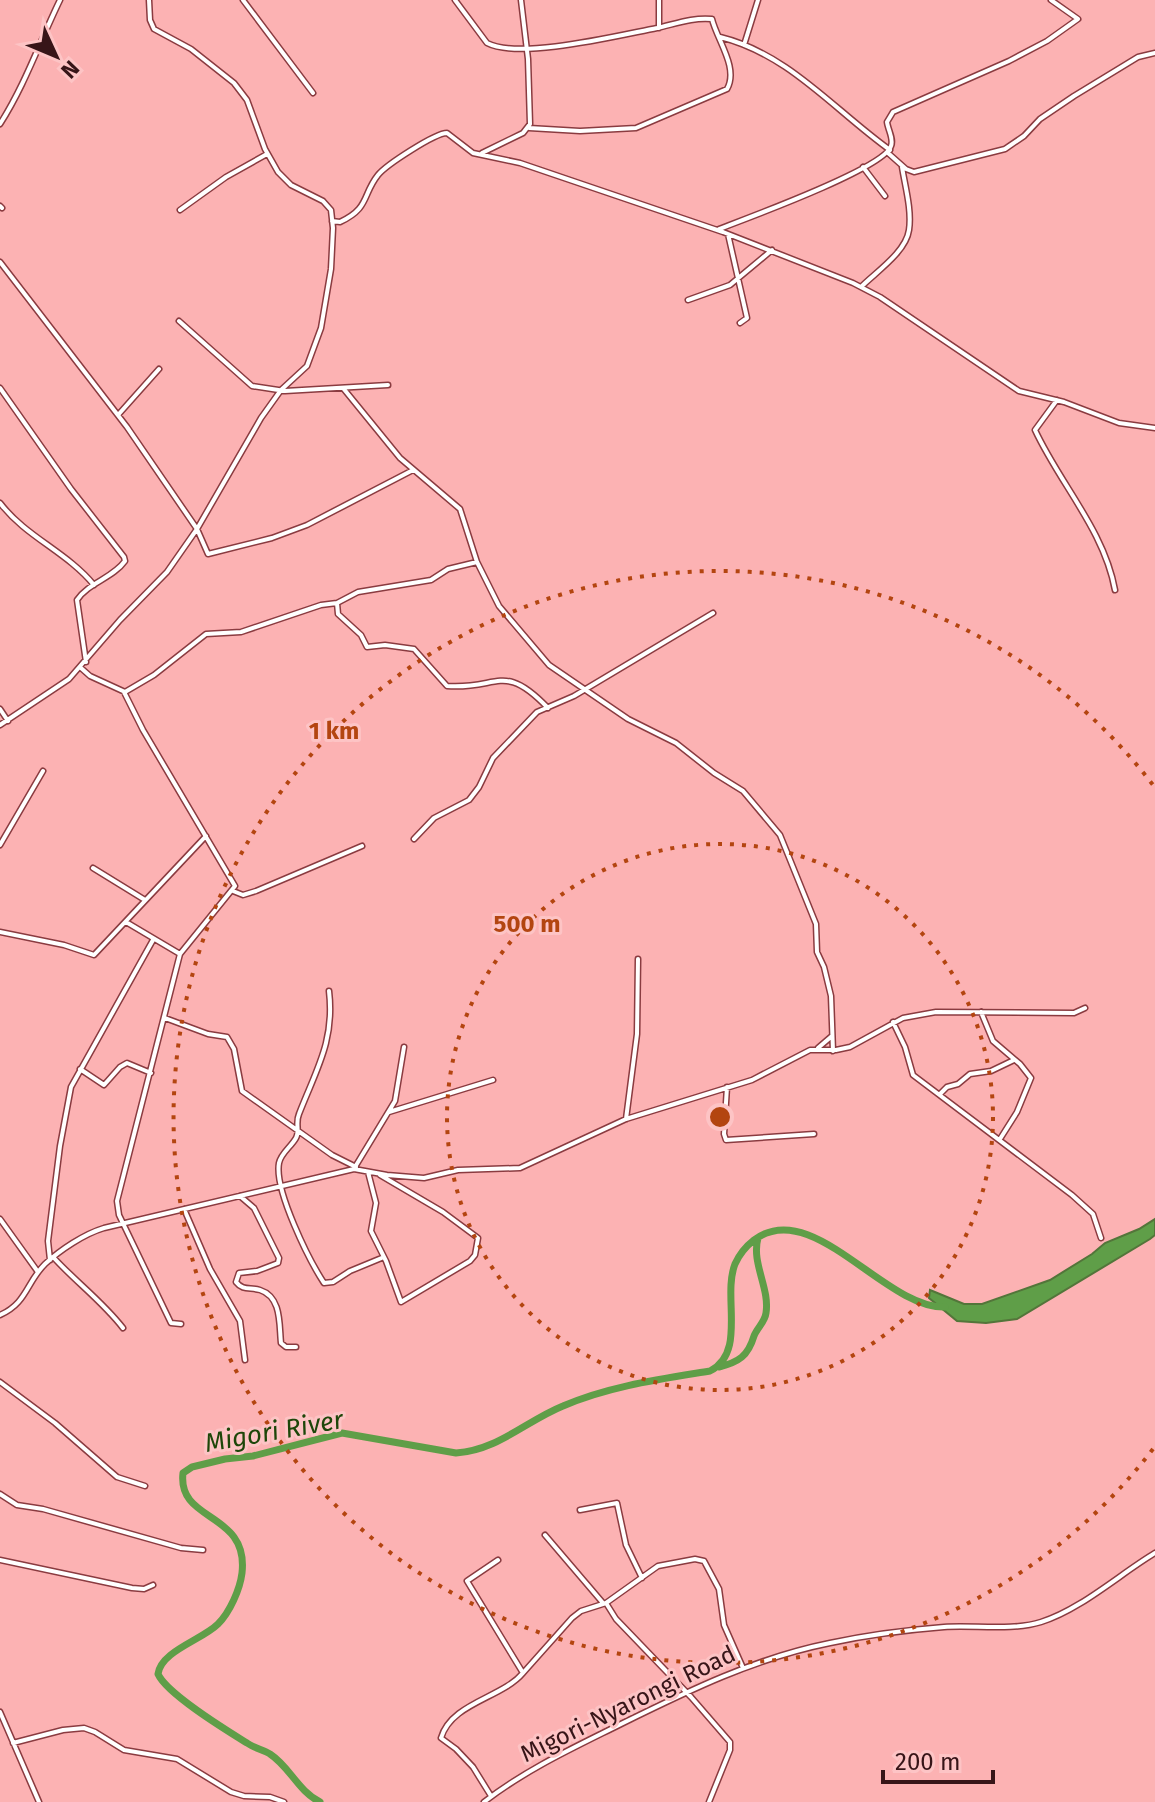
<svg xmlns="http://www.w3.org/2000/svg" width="1155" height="1802" viewBox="0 0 1155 1802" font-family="'Fira Sans',sans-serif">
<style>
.water{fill:#5f9e48;stroke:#53753a;stroke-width:2}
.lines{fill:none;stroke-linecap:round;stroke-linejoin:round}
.river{stroke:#5f9e48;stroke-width:7}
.minor-casing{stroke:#8a3b40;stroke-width:7}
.minor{stroke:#fff;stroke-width:4}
.ring{fill:none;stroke:#b34510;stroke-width:4;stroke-dasharray:4 8}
.labels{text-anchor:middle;stroke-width:6;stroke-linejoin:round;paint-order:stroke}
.street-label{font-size:24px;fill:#371518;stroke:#fdc4c5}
.water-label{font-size:26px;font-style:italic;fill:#1d4609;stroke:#fdc4c5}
.centre{fill:#b34510;stroke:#fdc4c5;stroke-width:4}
.ring-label{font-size:24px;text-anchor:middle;font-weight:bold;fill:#b34510;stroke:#fdc4c5;stroke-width:6;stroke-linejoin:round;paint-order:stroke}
</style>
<rect width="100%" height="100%" fill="#fcb2b3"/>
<path class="water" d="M 1155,1219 L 1155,1235 L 1150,1239 L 1017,1319 L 986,1323 L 957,1321 L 929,1298 L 930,1290 L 964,1304 L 982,1304 L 1050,1280 L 1092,1254 L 1105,1243 L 1139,1229 Z"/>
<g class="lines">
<path class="river" d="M 719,1367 C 739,1362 748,1356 754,1336 C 757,1328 765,1322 766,1313 C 770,1288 751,1263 758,1238
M 320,1802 C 298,1791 290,1767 270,1754 C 263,1750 254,1748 247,1743 C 226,1730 167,1694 158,1674 C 161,1651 202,1640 218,1624 C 230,1612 240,1589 242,1573 C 249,1511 177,1523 183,1473 L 192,1467 L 225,1459 L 253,1456 L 342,1433 L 456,1453 C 498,1450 526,1421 563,1406 C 609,1386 661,1379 710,1371 C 747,1352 722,1297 735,1264 C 740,1253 745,1247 754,1240 C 812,1196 885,1309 945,1307"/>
<g class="minor-casing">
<path id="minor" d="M 243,0 L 313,93
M 455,0 L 487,43 C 519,60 620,35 657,28 C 675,24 693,17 712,19 C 717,40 739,68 727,89 L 636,128 L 580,131 L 529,128
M 659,28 L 659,0
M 720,37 C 789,54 834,110 890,150
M 744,45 L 758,0
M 0,124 C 25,85 40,41 60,0
M 482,153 L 523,133 L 530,124 L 528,59 L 521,0
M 888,153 L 906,169 L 914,172 L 1005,149 L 1024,136 L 1040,119 L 1074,96 L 1138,57 L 1155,53
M 863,167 L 885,196
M 0,206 L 2,208
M 180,210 L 226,177 L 267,154
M 332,221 L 340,222 C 370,208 362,195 378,175 C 386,165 435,133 447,133 L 473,153 L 520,163 L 723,232 L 853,283 L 880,297 L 1019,391 L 1064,402 L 1119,423 L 1155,428
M 719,229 C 745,219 885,168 891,146 C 894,139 888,130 887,122 L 893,112 L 1009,61 L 1047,41 L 1078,19 L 1051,0
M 728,234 L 747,318 L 740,323
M 0,262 L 127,427 L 197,529 L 208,554 L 272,538 L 307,525 L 413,470
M 861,287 C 876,272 906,252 909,230 C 912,210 905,186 902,167
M 688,300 L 730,285 L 772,250
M 179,321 L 252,386 L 285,391 L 388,385
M 0,388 L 71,489 L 124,557 L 125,561 C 113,578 88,583 77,600 L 86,662
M 343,388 L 400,458 L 460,509 L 477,562 L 499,606 L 549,665 L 628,719 L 676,743 L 714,773 L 743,791 L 780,835 L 816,924 L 817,952 L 824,967 L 831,996 L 833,1051
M 1057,400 L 1035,430 C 1060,484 1104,530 1115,590
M 118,415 L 159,369
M 0,503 C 26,537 67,552 94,585
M 337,603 L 338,614 L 361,635 L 367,647 L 385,645 L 414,649 L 447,686 C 499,690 503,661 548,708
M 81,668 L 90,676 L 125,692 L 154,675 L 206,634 L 241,632 L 321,605 L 337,603 L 358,592 L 431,580 L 448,569 L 477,562
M 124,692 L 143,730 L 235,886 L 180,954 L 117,1201 L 119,1215 L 171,1323 L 181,1324
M 0,709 L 8,721
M 0,725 L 69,679 L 120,620 L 167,572 L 197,529 L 261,418 L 281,390 L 307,366 L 321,328 L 331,269 L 333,228 L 331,210 L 323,201 L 291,185 L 278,172 L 265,149 L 247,100 L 234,83 L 191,49 L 154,29 L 150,20 L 149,0
M 414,839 L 434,818 L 469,800 L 479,787 L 493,758 L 537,712 L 574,696 L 713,613
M 0,845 L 43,771
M 93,868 L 145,900
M 233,891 L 243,895 L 256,891 L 362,846
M 126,922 L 180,954
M 0,932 L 64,945 L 94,955 L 206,836
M 329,991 C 335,1041 316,1070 299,1114 C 295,1123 300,1131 296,1138 C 291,1147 281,1153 279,1163 C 274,1190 309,1260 324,1283 L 333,1282 L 350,1271 L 384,1257
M 981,1012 L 993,1041 L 1020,1064 L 1031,1078 L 1017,1112 L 1000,1139
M 165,1018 L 208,1034 L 227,1037 L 234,1049 L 242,1091 L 332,1155 L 356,1167
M 893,1022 L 905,1047 L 913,1075 L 1072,1195 L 1093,1214 L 1101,1238
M 818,1048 L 832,1036
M 80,1069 L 104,1085 L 120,1067 L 127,1063 L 151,1073
M 727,1087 L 724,1134 L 726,1140 L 814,1134
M 940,1094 L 947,1087 L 958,1084 L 970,1074 L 991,1071 L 1014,1060
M 389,1112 L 493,1080
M 626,1119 L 637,1034 L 638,959
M 355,1167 L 395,1101 L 404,1047
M 368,1172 L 376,1203 L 371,1231 L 386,1261 L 401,1302 L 470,1261 L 475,1255 L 478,1238 L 443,1212 L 380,1175
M 240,1196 L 254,1208 L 279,1258 L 278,1263 L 257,1271 L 239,1273 L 236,1282 C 243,1291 250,1287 260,1290 C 282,1297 279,1325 281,1343 L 286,1347 L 296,1347
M 184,1209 L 210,1269 L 240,1321 L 245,1360
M 0,1219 L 38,1272
M 54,1258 C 76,1282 103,1302 123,1328
M 50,1260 L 48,1241 L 60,1146 L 71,1087 L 153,940
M 0,1315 C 27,1303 26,1283 45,1264 C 60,1250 84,1234 104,1228 L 354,1169 L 387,1175 L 424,1178 L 458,1170 L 520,1168 L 626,1119 L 752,1080 L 810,1050 L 836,1050 L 850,1047 L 903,1018 L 936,1012 L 1074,1013 L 1085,1008
M 0,1382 L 55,1423 L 117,1477 L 145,1486
M 0,1494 L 17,1505 L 43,1509 L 181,1548 L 203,1550
M 580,1510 L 617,1503 L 626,1545 L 642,1578
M 545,1535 L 603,1603
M 0,1560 L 132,1588 L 144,1589 L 153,1585
M 606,1603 L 616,1619 L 691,1697 L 730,1742 L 730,1750 L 709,1802
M 523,1673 L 572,1618 L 581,1611 L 606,1603 L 658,1566 L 695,1559 L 704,1561 L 719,1589 L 724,1625 L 743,1668
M 0,1712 L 39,1802
M 13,1743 L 63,1730 L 84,1728 L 95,1732 L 124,1750 L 177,1759 L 231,1792 L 244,1796 L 270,1797 L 284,1802
M 491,1796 L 473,1767 L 456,1749 L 441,1738 C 451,1703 502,1698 523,1673 L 467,1581 L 498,1560
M 484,1802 C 527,1769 573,1748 621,1724 C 688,1691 755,1658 830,1643 C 867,1635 906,1630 944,1627 C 975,1625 1012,1631 1041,1622 C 1080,1610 1120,1574 1155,1553"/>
</g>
<use href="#minor" class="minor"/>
</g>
<g class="ring">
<circle cx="720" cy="1117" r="273"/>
<path d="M1153 1449A546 546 0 1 1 1153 785"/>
</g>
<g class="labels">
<g class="street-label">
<text transform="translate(628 1704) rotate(-26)" y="8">Migori-Nyarongi Road</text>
</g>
<g class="water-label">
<text transform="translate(274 1431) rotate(-10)" y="9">Migori River</text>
</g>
</g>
<circle cx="720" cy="1117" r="12" class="centre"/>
<g class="ring-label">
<text x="334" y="739">1 km</text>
<text x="527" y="932">500 m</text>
</g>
<g transform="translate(56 56) rotate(134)" stroke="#fdc4c5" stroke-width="6" paint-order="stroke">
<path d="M0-6L14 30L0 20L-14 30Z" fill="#371518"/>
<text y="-12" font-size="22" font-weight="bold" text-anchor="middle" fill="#371518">N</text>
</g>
<path d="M883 1770v12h110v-12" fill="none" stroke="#371518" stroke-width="4"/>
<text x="895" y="1770" font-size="24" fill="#371518" stroke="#fdc4c5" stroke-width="6" paint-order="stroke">200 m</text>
</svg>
